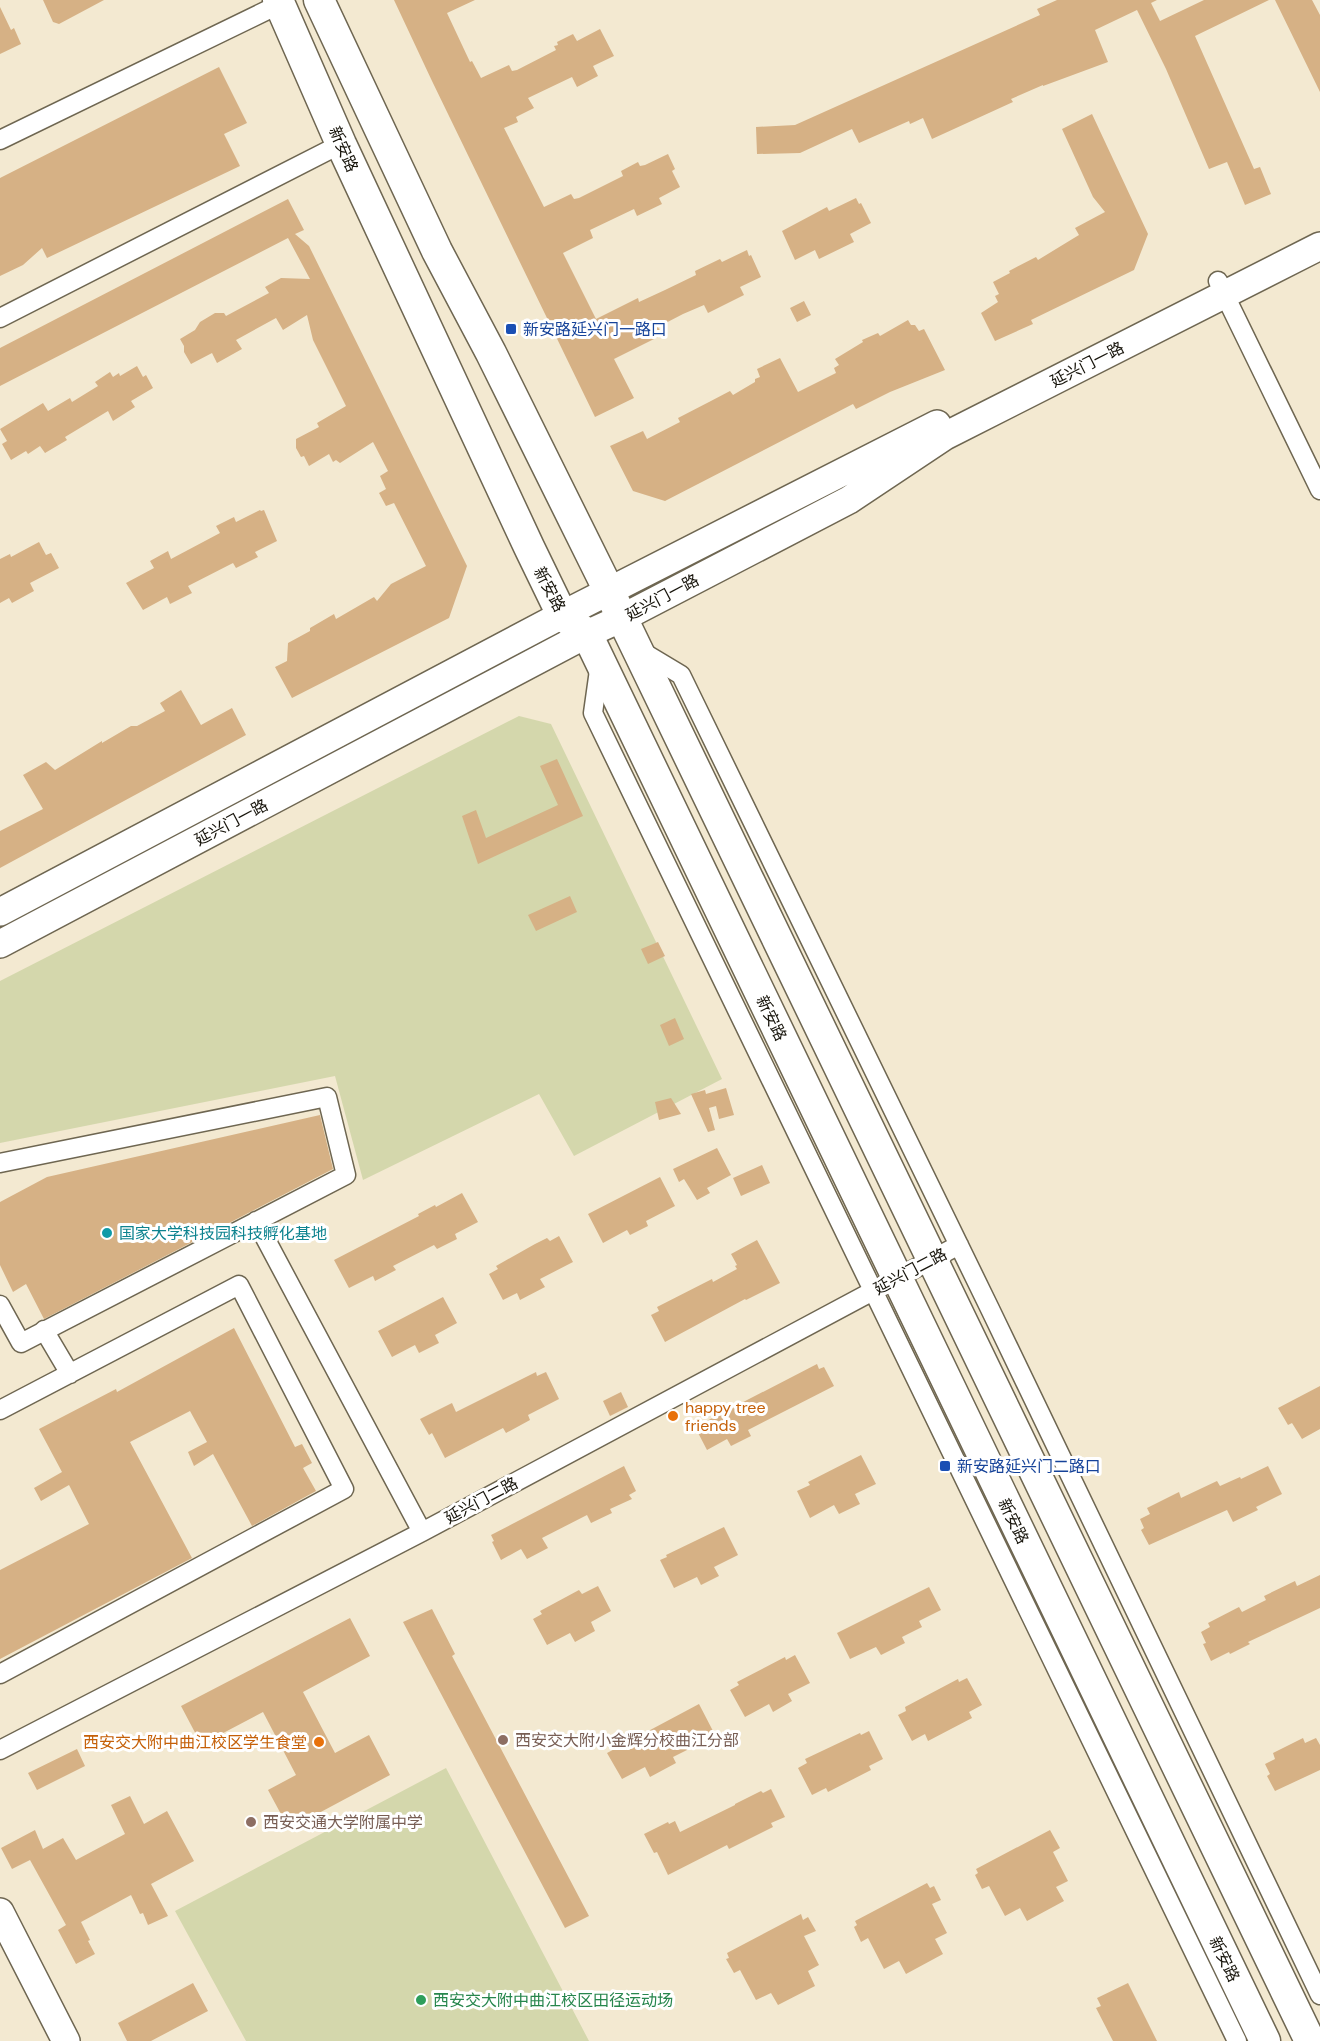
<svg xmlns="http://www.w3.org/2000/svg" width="1320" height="2041" viewBox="0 0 1320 2041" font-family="'DM Sans','Noto Sans SC',sans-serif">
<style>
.green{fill:#d4d7ac}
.building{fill:#d6b185}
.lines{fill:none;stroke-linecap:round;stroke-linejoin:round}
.street-casing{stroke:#6e6651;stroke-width:21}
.secondary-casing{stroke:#6e6651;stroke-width:30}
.primary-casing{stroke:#6e6651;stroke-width:33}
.street{stroke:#fff;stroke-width:18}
.secondary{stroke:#fff;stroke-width:27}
.primary{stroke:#fff;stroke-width:30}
.transit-dot{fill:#1a4fb4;stroke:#fff;stroke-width:2}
.culture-dot{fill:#0f9aa8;stroke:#fff;stroke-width:2}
.food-dot{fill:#e8710a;stroke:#fff;stroke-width:2}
.education-dot{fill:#8d6e63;stroke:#fff;stroke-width:2}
.leisure-dot{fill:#2e9e5b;stroke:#fff;stroke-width:2}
.labels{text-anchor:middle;stroke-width:6;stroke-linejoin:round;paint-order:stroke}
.street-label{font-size:16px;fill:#16130a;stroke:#fff}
.transit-label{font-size:16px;fill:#164399;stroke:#fff;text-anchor:start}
.culture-label{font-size:16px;fill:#0d838f;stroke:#fff;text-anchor:start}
.food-label{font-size:16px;fill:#c56008;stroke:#fff;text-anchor:start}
.education-label{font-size:16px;fill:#785e54;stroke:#fff;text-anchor:start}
.leisure-label{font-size:16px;fill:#27864d;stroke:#fff;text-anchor:start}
</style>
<rect width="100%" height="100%" fill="#f3e9d1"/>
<path class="green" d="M 519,716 L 551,724 L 722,1079 L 574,1156 L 539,1094 L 363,1180 L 335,1076 L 0,1143 L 0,981 Z
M 446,1768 L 589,2041 L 246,2041 L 175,1911 Z"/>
<path class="building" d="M 43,0 L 104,0 L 59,24 L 53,22 Z
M 394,0 L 475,0 L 447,13 L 470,62 L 472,61 L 481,78 L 509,65 L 512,71 L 517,70 L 556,50 L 554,46 L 558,45 L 557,42 L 573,34 L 577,41 L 600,29 L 614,56 L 593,66 L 598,76 L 577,87 L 572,77 L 528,98 L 534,108 L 516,117 L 518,122 L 504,128 L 544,207 L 571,194 L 574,199 L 579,198 L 623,176 L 621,171 L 638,162 L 640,166 L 645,165 L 668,154 L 675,169 L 672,171 L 680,187 L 659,198 L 662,204 L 637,216 L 634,209 L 590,230 L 593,238 L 563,253 L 596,319 L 638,298 L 639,302 L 665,290 L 696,275 L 695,271 L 720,259 L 722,262 L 747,250 L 749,256 L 751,255 L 761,277 L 740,287 L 744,295 L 708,313 L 704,305 L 683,314 L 658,327 L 662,335 L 614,359 L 634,398 L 595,417 L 432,81 Z
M 1057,0 L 1157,0 L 1151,3 L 1160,21 L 1204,0 L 1269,0 L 1195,36 L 1254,169 L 1260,167 L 1271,194 L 1245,205 L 1227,162 L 1209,169 L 1166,69 L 1137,10 L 1095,30 L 1108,62 L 1043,86 L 1043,85 L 1011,99 L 1013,102 L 932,139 L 923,118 L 910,124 L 909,121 L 859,143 L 852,129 L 800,153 L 757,154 L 756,127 L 795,125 L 1040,15 L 1037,9 Z
M 1275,0 L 1312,0 L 1320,15 L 1320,92 Z
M 0,7 L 11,30 L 14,28 L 21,44 L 0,54 Z
M 219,67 L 247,123 L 224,134 L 240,166 L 47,258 L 42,248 L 23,265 L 0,276 L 0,178 Z
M 1092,114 L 1148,234 L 1134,270 L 1031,320 L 1033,324 L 995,341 L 981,313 L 998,302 L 995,296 L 999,294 L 993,282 L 1010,273 L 1009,271 L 1036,257 L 1038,260 L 1074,238 L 1079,235 L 1075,228 L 1105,212 L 1093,197 L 1062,129 Z
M 856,198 L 859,204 L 861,203 L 871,223 L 850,234 L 854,242 L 819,259 L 815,250 L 795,260 L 782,231 L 827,207 L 829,211 Z
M 288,199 L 304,230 L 295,234 L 309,246 L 467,566 L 449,618 L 292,698 L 275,667 L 287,661 L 288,643 L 310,631 L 310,628 L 334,614 L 336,619 L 374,597 L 377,601 L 391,584 L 426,566 L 394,503 L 386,506 L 379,493 L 386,489 L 380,476 L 388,471 L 373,442 L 340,463 L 336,460 L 333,462 L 329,454 L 309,466 L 304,456 L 301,457 L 296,448 L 296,439 L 319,427 L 317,423 L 346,406 L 313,340 L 307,315 L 283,330 L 276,318 L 236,340 L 242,349 L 217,363 L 212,353 L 191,364 L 184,352 L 184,346 L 180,339 L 195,330 L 200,322 L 215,313 L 224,313 L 226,316 L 269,293 L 265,287 L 281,278 L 310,279 L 288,238 L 0,386 L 0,348 Z
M 804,301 L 811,315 L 797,322 L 790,308 Z
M 908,320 L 911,325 L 915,325 L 919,331 L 924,329 L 945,370 L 890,392 L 856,409 L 853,404 L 665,501 L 633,491 L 610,446 L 643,431 L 647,439 L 680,422 L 678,418 L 709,402 L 730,391 L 733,395 L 755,382 L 755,379 L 760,377 L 757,369 L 780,358 L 798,392 L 836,373 L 834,368 L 839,365 L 835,359 L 863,342 L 862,340 L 878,333 L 880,336 Z
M 137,366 L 143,377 L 146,375 L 153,388 L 131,401 L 135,407 L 113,421 L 108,411 L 65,437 L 67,440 L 45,453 L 40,446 L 28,454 L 26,451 L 11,460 L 2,444 L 7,441 L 0,429 L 43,403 L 48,411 L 70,398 L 72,402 L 98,386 L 95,382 L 110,372 L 113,377 L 119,373 L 120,376 Z
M 260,510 L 261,511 L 264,510 L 277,541 L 255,552 L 258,557 L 236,568 L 233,563 L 188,586 L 192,593 L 170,604 L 167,597 L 143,610 L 126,583 L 154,568 L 150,561 L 168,551 L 171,559 L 220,533 L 216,526 L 234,517 L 236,522 Z
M 39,542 L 46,555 L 51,553 L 59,568 L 30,583 L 34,591 L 12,603 L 9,598 L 0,603 L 0,559 L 10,554 L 11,557 Z
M 181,690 L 201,725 L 232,708 L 246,735 L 0,868 L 0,831 L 43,809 L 23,775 L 46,762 L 55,770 L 102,741 L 102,743 L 131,726 L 137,726 L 165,711 L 160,703 Z
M 557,759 L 583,816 L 478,864 L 462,816 L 476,810 L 486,838 L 558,805 L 540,766 Z
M 570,896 L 577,912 L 536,931 L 528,915 Z
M 658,942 L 665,956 L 648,964 L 641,949 Z
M 675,1018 L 684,1039 L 669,1046 L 660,1025 Z
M 726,1088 L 734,1115 L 719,1119 L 716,1106 L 709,1108 L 715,1130 L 708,1132 L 691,1094 L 705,1090 L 706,1094 Z
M 671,1098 L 681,1114 L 659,1120 L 655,1102 Z
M 320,1115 L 333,1169 L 44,1319 L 26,1284 L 13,1292 L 0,1265 L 0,1202 L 47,1177 Z
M 717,1148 L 731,1175 L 707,1188 L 710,1193 L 697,1200 L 684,1179 L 679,1182 L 673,1169 Z
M 762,1165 L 770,1183 L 741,1196 L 733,1178 Z
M 660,1177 L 675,1206 L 646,1221 L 648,1226 L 630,1235 L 627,1230 L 603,1243 L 588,1214 Z
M 462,1193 L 478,1222 L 455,1234 L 457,1239 L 437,1249 L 434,1245 L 393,1266 L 396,1270 L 375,1281 L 373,1276 L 349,1288 L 334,1260 L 419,1216 L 418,1214 L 435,1205 L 436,1207 Z
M 559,1236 L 573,1262 L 540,1279 L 545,1287 L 520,1300 L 517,1293 L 503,1300 L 489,1274 L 498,1269 L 496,1266 L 535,1244 L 547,1238 L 550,1241 Z
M 757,1240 L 780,1283 L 746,1300 L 745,1299 L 665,1342 L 651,1315 L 659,1311 L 657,1307 L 712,1279 L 713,1282 L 737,1269 L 735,1266 L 737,1265 L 731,1254 Z
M 443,1297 L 457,1323 L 435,1335 L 439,1343 L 419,1353 L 415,1345 L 392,1357 L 378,1331 Z
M 234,1328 L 295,1447 L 302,1444 L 312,1463 L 303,1468 L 316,1491 L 252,1526 L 213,1454 L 194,1466 L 188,1452 L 207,1442 L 190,1411 L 130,1442 L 192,1558 L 0,1659 L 0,1570 L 89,1524 L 69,1485 L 41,1501 L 34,1488 L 62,1472 L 39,1429 L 116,1389 L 117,1392 Z
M 817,1364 L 819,1369 L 824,1367 L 834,1386 L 748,1430 L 751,1436 L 731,1446 L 727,1439 L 707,1450 L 695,1427 Z
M 536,1372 L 537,1376 L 546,1372 L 559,1399 L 528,1415 L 530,1420 L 506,1433 L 503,1428 L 445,1458 L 432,1433 L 429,1435 L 420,1419 L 452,1403 L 456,1412 Z
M 1320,1386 L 1320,1429 L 1302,1439 L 1292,1423 L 1288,1425 L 1278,1408 Z
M 621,1392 L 628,1407 L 610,1416 L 603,1401 Z
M 861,1455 L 876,1484 L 855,1494 L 860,1504 L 839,1514 L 834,1505 L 810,1518 L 797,1491 L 810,1485 L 808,1482 Z
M 624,1466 L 636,1491 L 629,1495 L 632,1499 L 610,1509 L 612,1513 L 591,1523 L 587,1515 L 542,1538 L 548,1548 L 527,1559 L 521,1549 L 501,1560 L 492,1542 L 494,1541 L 491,1535 Z
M 1268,1466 L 1282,1494 L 1256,1507 L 1258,1510 L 1233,1522 L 1227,1510 L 1149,1545 L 1141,1530 L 1144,1528 L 1140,1519 L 1150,1514 L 1147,1508 L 1179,1492 L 1181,1498 L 1217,1481 L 1220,1486 L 1240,1477 L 1241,1479 Z
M 724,1527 L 738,1555 L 714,1567 L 719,1576 L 701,1585 L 697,1577 L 674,1588 L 660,1560 L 667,1557 L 666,1555 Z
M 1320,1575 L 1320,1608 L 1248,1642 L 1250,1644 L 1230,1654 L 1229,1652 L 1211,1661 L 1203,1644 L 1206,1643 L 1201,1632 L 1210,1627 L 1208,1623 L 1239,1607 L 1242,1612 L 1266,1600 L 1264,1596 L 1295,1581 L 1297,1586 Z
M 598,1586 L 611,1611 L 591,1622 L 595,1631 L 575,1642 L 570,1633 L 547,1645 L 533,1619 L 542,1614 L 540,1611 L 579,1590 L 582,1594 Z
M 929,1587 L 941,1610 L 919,1621 L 922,1627 L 902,1637 L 905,1643 L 881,1655 L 876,1647 L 850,1659 L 837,1633 Z
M 432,1609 L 455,1654 L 452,1656 L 589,1916 L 565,1928 L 403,1622 Z
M 350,1618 L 370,1656 L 303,1692 L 335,1753 L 369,1735 L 390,1775 L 289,1829 L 268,1790 L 296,1775 L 263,1712 L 208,1741 L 206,1738 L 200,1742 L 181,1706 Z
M 795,1655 L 810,1683 L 788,1694 L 792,1701 L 773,1712 L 769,1704 L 745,1717 L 730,1690 L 739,1685 L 737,1682 L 785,1657 L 786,1660 Z
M 967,1678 L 982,1705 L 969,1712 L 972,1718 L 928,1741 L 925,1734 L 912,1741 L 898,1715 L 906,1711 L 905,1707 L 958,1679 L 959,1682 Z
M 699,1704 L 713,1731 L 689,1744 L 691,1748 L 673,1757 L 676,1763 L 650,1777 L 645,1767 L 622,1779 L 607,1753 Z
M 869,1731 L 883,1759 L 869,1766 L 871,1770 L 828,1792 L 826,1788 L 812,1795 L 798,1768 L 807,1763 L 805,1759 L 860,1733 L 861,1735 Z
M 1303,1738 L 1305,1743 L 1316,1738 L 1320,1745 L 1320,1770 L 1275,1791 L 1267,1776 L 1270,1774 L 1265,1764 L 1275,1759 L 1273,1753 Z
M 77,1749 L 85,1766 L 37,1790 L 28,1773 Z
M 771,1789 L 785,1817 L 771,1823 L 773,1827 L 729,1849 L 727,1845 L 668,1875 L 657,1852 L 654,1853 L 644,1834 L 668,1822 L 669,1824 L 675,1821 L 680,1832 L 735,1805 L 735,1804 L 761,1791 L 763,1793 Z
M 130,1796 L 144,1824 L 167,1811 L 194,1861 L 151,1884 L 168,1916 L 148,1925 L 143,1913 L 140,1914 L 131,1895 L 81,1922 L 90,1940 L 88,1941 L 95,1954 L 76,1964 L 58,1930 L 66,1925 L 30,1860 L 12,1869 L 1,1848 L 35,1830 L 43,1849 L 63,1838 L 76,1860 L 125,1834 L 111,1805 Z
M 1050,1830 L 1060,1848 L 1053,1852 L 1068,1881 L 1056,1887 L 1064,1901 L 1027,1921 L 1020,1908 L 1005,1916 L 989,1886 L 982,1889 L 975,1875 L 978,1873 L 976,1869 Z
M 927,1883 L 930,1888 L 934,1886 L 941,1900 L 932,1904 L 947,1933 L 935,1939 L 943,1954 L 906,1974 L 899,1961 L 884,1969 L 868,1938 L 861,1942 L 854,1927 L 857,1925 L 855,1921 Z
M 801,1914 L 803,1920 L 808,1917 L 816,1931 L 804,1936 L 819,1965 L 808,1971 L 815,1986 L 778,2005 L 771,1993 L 756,2000 L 740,1970 L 734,1973 L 726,1959 L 729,1958 L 727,1953 Z
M 193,1983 L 208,2011 L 151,2041 L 127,2041 L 118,2023 Z
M 1128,1983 L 1157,2041 L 1113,2041 L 1096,2008 L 1101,2006 L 1097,1998 Z"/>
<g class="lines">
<g class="street-casing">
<path id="street" d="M 0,140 L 280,4
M 1218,281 L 1320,490
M 0,318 L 341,144
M 641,651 L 681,675 L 990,1309 L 1320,1995
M 600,663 L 593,713 L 1237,2041
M 0,1163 L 327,1097 L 346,1175 L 21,1343 L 0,1305
M 256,1221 L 422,1532
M 44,1330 L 70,1374
M 0,1410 L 239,1285 L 344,1489 L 0,1674
M 0,1750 L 422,1532 L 959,1245"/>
</g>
<g class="secondary-casing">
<path id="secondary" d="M 0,912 L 562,615 L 937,424
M 0,944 L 587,634 L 622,618 L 849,500 L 945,436 L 1320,246
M 0,1912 L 66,2041"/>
</g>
<g class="primary-casing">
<path id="primary" d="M 278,0 L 341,144 L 529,547 L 562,615 L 587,634 L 1265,2041
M 319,0 L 437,251 L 491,353 L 609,591 L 1310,2041"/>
</g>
<use href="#street" class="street"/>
<use href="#secondary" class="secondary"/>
<use href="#primary" class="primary"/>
</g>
<g class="transit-dot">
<rect x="505" y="323" width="12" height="12" rx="3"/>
<rect x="939" y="1460" width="12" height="12" rx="3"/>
</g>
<circle class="culture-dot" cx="107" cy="1233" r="6"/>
<g class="food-dot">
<circle cx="673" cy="1416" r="6"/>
<circle cx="319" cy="1742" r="6"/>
</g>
<g class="education-dot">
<circle cx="503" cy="1740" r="6"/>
<circle cx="251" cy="1822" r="6"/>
</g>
<circle class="leisure-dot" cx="421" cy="2000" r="6"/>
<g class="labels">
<g class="street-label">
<text transform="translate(344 149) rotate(66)" y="6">新安路</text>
<text transform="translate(1087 364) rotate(-27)" y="6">延兴门一路</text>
<text transform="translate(550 589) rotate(62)" y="6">新安路</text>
<text transform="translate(662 597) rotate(-28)" y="6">延兴门一路</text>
<text transform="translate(231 822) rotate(-28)" y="6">延兴门一路</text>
<text transform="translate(772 1018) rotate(64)" y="6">新安路</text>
<text transform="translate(910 1271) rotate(-28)" y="6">延兴门二路</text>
<text transform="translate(481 1500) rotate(-28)" y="6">延兴门二路</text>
<text transform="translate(1014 1521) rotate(64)" y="6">新安路</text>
<text transform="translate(1225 1959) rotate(64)" y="6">新安路</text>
</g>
<g class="transit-label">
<text x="523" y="335">新安路延兴门一路口</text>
<text x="957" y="1472">新安路延兴门二路口</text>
</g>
<g class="culture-label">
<text x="119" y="1239">国家大学科技园科技孵化基地</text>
</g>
<g class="food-label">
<text x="685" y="1413">happy tree<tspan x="685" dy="18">friends</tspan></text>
<text x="307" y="1748" text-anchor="end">西安交大附中曲江校区学生食堂</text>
</g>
<g class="education-label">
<text x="515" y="1746">西安交大附小金辉分校曲江分部</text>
<text x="263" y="1828">西安交通大学附属中学</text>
</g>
<g class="leisure-label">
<text x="433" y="2006">西安交大附中曲江校区田径运动场</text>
</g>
</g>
</svg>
